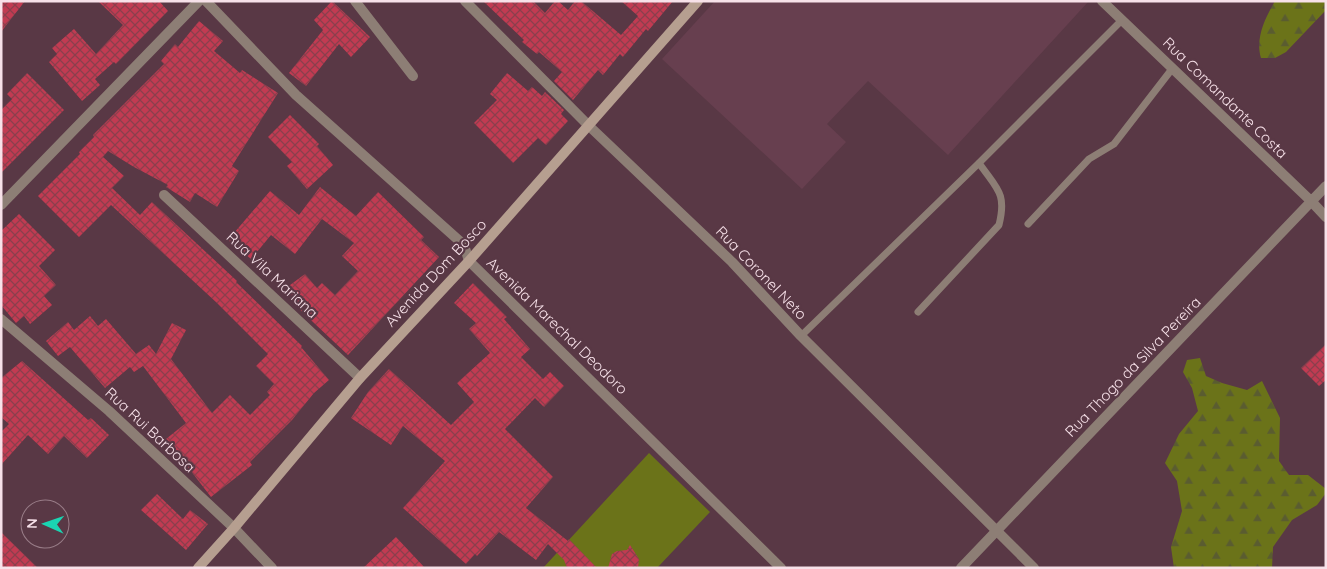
<svg xmlns="http://www.w3.org/2000/svg" width="1327" height="569" viewBox="0 0 1327 569" font-family="Quicksand,sans-serif">
<style>
.built{fill:#673f4f}
.green{fill:#6b7319}
.forest{fill:url(#forest-firs)}
.building{fill:url(#building-cross-hatch)}
.lines{fill:none;stroke-linecap:round;stroke-linejoin:round}
.service{stroke:#8d7e75;stroke-width:7}
.minor{stroke:#8d7e75;stroke-width:10}
.tertiary{stroke:#8d7e75;stroke-width:10}
.secondary{stroke:#b69f90;stroke-width:10}
.labels{text-anchor:middle;stroke-width:4.5;stroke-linejoin:round;paint-order:stroke}
.street-label{font-size:15px;fill:#f7e1e9;stroke:#593845}
</style>
<defs>
<pattern id="forest-firs" width="22" height="20" patternUnits="userSpaceOnUse" patternTransform="scale(1.25)"><rect width="22" height="20" fill="#6b7319"/><path d="M5 1l3.5 6h-7zM16 11l3.5 6h-7z" fill="#5a5c30"/></pattern>
<pattern id="building-cross-hatch" width="8" height="8" patternUnits="userSpaceOnUse" patternTransform="scale(1.25)"><rect width="8" height="8" fill="#c13b52"/><path d="M0 0l8 8M0 8l8-8" fill="none" stroke="#8b3f4d"/></pattern>
</defs>
<rect width="100%" height="100%" fill="#593845"/>
<path class="built" d="M 715,1 L 1088,1 L 1088,2 L 948,155 L 868,81 L 827,124 L 846,142 L 802,189 L 662,59 Z"/>
<path class="green" d="M 649,453 L 710,512 L 657,568 L 543,568 Z"/>
<path class="forest" d="M 1275,1 L 1326,1 L 1326,10 L 1286,52 L 1275,58 L 1261,58 C 1255,39 1265,18 1275,1 Z
M 1200,358 L 1206,376 L 1222,383 L 1247,390 L 1262,381 L 1280,418 L 1279,461 L 1289,475 L 1308,475 L 1326,489 L 1326,493 L 1317,505 L 1292,520 L 1273,547 L 1272,568 L 1174,568 L 1171,547 L 1182,511 L 1177,481 L 1165,463 L 1179,434 L 1198,411 L 1192,388 L 1183,372 L 1187,360 Z"/>
<path class="building" d="M 1,1 L 25,1 L 1,32 Z
M 98,1 L 159,1 L 168,11 L 116,64 L 114,62 L 95,79 L 100,85 L 82,101 L 49,62 L 57,54 L 52,48 L 74,29 L 96,54 L 123,25 Z
M 332,1 L 370,37 L 351,57 L 339,44 L 306,86 L 289,73 L 323,30 L 314,20 Z
M 483,1 L 533,1 L 545,13 L 555,1 L 558,1 L 568,10 L 575,1 L 581,1 L 621,35 L 638,16 L 621,1 L 673,1 L 648,31 L 646,29 L 623,57 L 620,54 L 603,75 L 598,70 L 573,100 L 554,81 L 562,72 L 539,52 L 537,54 L 522,42 L 524,40 Z
M 199,21 L 223,41 L 214,51 L 240,73 L 242,70 L 278,93 L 232,166 L 239,171 L 217,207 L 195,193 L 190,202 L 166,187 L 168,185 L 134,167 L 108,151 L 103,157 L 124,176 L 112,188 L 140,215 L 152,202 L 237,281 L 236,282 L 302,346 L 301,347 L 329,380 L 314,393 L 292,420 L 250,462 L 252,465 L 211,497 L 166,439 L 186,423 L 143,366 L 134,372 L 130,367 L 105,388 L 70,347 L 58,356 L 46,341 L 68,322 L 74,330 L 90,316 L 98,326 L 106,319 L 136,354 L 149,345 L 156,354 L 172,323 L 186,330 L 171,359 L 212,413 L 230,395 L 250,415 L 270,395 L 267,392 L 274,384 L 256,366 L 268,354 L 217,303 L 111,205 L 79,237 L 38,196 L 80,154 L 79,152 L 94,137 L 93,135 L 164,64 L 161,61 L 175,44 L 178,47 Z
M 27,73 L 64,110 L 1,173 L 1,110 L 12,99 L 7,94 Z
M 507,73 L 528,91 L 532,87 L 542,96 L 545,92 L 564,110 L 561,114 L 568,121 L 546,145 L 538,138 L 513,163 L 474,123 L 497,100 L 490,94 Z
M 290,115 L 319,144 L 317,146 L 333,165 L 307,189 L 287,166 L 292,162 L 268,137 Z
M 320,187 L 356,216 L 378,192 L 424,237 L 421,240 L 439,257 L 348,355 L 298,308 L 300,306 L 286,288 L 305,274 L 317,288 L 322,283 L 335,295 L 358,271 L 342,256 L 354,243 L 322,219 L 295,254 L 271,235 L 251,259 L 228,240 L 270,191 L 299,215 Z
M 19,214 L 55,250 L 39,266 L 56,285 L 44,296 L 52,305 L 30,324 L 24,316 L 16,323 L 1,305 L 1,231 Z
M 473,283 L 507,317 L 504,319 L 530,349 L 521,357 L 543,379 L 550,372 L 564,386 L 544,407 L 535,398 L 505,429 L 553,477 L 526,508 L 568,541 L 569,539 L 597,568 L 567,568 L 564,560 L 548,544 L 536,560 L 499,532 L 477,556 L 475,554 L 466,564 L 403,508 L 445,461 L 403,426 L 391,445 L 351,418 L 368,392 L 389,369 L 451,425 L 474,402 L 457,383 L 490,353 L 469,329 L 476,323 L 454,303 Z
M 1326,344 L 1326,380 L 1319,386 L 1301,368 Z
M 22,361 L 88,420 L 91,418 L 109,435 L 87,458 L 64,436 L 48,454 L 28,435 L 1,465 L 1,432 L 9,424 L 1,417 L 1,378 Z
M 157,494 L 183,519 L 190,510 L 208,524 L 186,550 L 141,510 Z
M 1,532 L 38,568 L 1,568 Z
M 396,537 L 425,568 L 363,568 Z
M 630,545 L 639,559 L 638,568 L 608,568 L 612,554 L 617,551 L 627,550 Z"/>
<g class="lines">
<path class="service" d="M 1028,224 L 1089,159 L 1114,144 L 1172,69
M 918,312 L 999,225 C 1007,193 997,189 979,163
M 801,336 L 979,163 L 1122,20"/>
<path class="minor" d="M 206,1 L 296,95 L 464,245 L 469,261 L 781,568
M 355,1 L 413,76
M 465,1 L 588,125 L 732,262 L 801,336 L 1034,568
M 164,195 L 360,378
M 1,205 L 199,1
M 1,319 L 109,411 L 234,528 L 272,568"/>
<path class="tertiary" d="M 1102,1 L 1311,201 L 1326,217
M 961,568 L 1326,186"/>
<path class="secondary" d="M 198,568 L 234,528 L 360,378 L 469,261 L 698,1"/>
</g>
<g class="labels">
<g class="street-label">
<text transform="translate(1225 98) rotate(44)" y="5">Rua Comandante Costa</text>
<text transform="translate(436 273) rotate(-47)" y="5">Avenida Dom Bosco</text>
<text transform="translate(761 273) rotate(46)" y="5">Rua Coronel Neto</text>
<text transform="translate(272 275) rotate(43)" y="5">Rua Vila Mariana</text>
<text transform="translate(557 326) rotate(44)" y="5">Avenida Marechal Deodoro</text>
<text transform="translate(1133 367) rotate(-46)" y="5">Rua Thogo da Silva Pereira</text>
<text transform="translate(150 430) rotate(43)" y="5">Rua Rui Barbosa</text>
</g>
</g>
<rect width="1327" height="569" fill="none" stroke="#f7e1e9" stroke-width="5"/>
<g transform="translate(45 524) rotate(272)"><circle r="24" fill="#593845" stroke="#987c87"/>
<path d="M0-4L9 19L0 12L-9 19Z" fill="#1ad5b2"/>
<text y="-8" font-size="14" font-weight="bold" text-anchor="middle" fill="#f7e1e9">N</text>
</g>
</svg>
